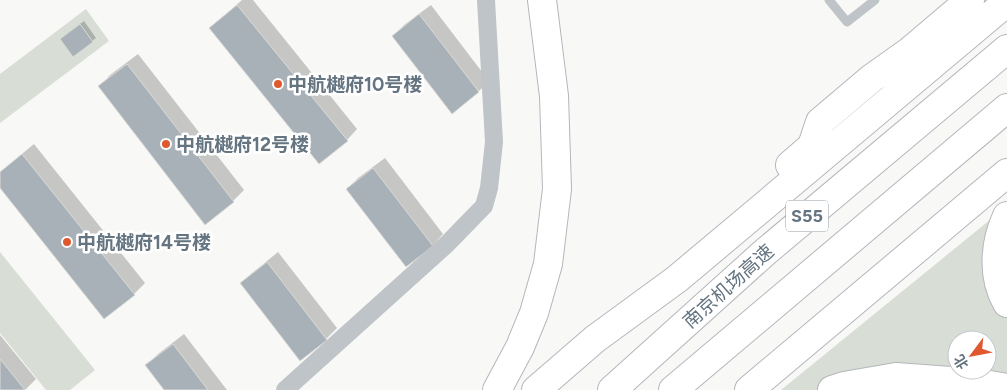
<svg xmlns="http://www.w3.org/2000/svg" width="1007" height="390" viewBox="0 0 1007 390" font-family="Figtree,'Noto Sans SC',sans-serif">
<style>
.green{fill:#d8ddd5;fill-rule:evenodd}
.shadow{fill:#0003}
.building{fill:#a8b1b7;stroke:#dadad8}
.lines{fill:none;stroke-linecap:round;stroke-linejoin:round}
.motorway-casing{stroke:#b3b7bb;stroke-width:30}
.service{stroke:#bfc4c8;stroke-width:9}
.minor{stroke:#bfc4c8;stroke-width:18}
.motorway{stroke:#fff;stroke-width:28}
.poi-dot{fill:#e0592e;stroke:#fff;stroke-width:2}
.labels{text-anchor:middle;stroke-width:5;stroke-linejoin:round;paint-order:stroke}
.shield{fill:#fff;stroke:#929ea6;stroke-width:1}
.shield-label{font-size:18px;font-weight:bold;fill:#647480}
.poi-label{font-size:19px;font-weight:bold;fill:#647480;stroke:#fff;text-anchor:start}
.street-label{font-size:19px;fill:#647480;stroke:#fff}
</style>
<rect width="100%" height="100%" fill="#f8f8f6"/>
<path class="green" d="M 86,9 L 109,41 L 0,123 L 0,74 Z
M 1007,206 L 1007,390 L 781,390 ZM 957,340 L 987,340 L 987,370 L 957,370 Z
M 0,252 L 95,370 L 70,390 L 46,390 L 0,333 Z"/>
<path class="shadow" d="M 242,0 L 253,0 L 357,129 L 347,140 L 210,28 Z
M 431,5 L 489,81 L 479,91 L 394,36 L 404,25 Z
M 84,21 L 96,38 L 92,41 L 65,35 Z
M 138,54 L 244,190 L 233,201 L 205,223 L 100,86 L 110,75 Z
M 34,144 L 145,283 L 134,294 L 0,186 L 0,172 Z
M 385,158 L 443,234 L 433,245 L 406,265 L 347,189 L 358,178 Z
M 278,252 L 337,328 L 326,339 L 241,284 L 252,273 Z
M 184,334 L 227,390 L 166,390 L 147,365 L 158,354 Z
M 0,335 L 36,379 L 25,390 L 0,390 Z"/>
<path class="building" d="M 237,5 L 348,141 L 319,164 L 209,28 Z
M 419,14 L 479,92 L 452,114 L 392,36 Z
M 80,24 L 93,42 L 73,57 L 60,39 Z
M 127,64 L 234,202 L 205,225 L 98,86 Z
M 22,154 L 135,295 L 104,319 L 0,188 L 0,172 Z
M 373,168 L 433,246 L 406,267 L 346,189 Z
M 267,262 L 327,340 L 300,361 L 240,283 Z
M 173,344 L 208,390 L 164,390 L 145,365 Z
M 0,359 L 25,390 L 0,390 Z"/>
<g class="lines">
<g class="motorway-casing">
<path id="motorway" d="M 790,165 L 812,146 L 820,122 L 872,78 L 910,51 L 970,0
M 1007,216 C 994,244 992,277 1007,303
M 497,390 L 520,347 L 534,313 L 548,264 L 557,189 L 554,96 L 542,0
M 536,390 L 595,339 L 677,279 L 1007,2
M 612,390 L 764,253 L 1007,49
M 673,390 L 1007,108
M 749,390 L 1007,173
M 832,390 L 844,386 L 896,377 L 978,383 L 1007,388"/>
</g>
<path class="service" d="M 829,0 L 847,22 L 875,0"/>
<path class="minor" d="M 285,390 L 447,244 L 484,206 L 489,188 L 494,142 L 486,0"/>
<use href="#motorway" class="motorway"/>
</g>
<g class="poi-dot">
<circle cx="278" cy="84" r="5"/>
<circle cx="166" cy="144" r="5"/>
<circle cx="67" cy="242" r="5"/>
</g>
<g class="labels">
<rect class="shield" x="786" y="200.5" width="42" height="31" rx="4"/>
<g class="shield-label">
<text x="807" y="222">S55</text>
</g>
<g class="poi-label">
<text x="288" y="91">中航樾府10号楼</text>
<text x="176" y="151">中航樾府12号楼</text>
<text x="77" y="249">中航樾府14号楼</text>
</g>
<g class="street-label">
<text transform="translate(728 286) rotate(-42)" y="7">南京机场高速</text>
</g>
</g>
<g transform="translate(972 355) rotate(238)"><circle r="24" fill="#ffffff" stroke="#c1c7cc"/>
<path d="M0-4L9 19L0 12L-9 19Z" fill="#e0592e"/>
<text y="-8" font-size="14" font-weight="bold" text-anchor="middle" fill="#647480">北</text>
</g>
</svg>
